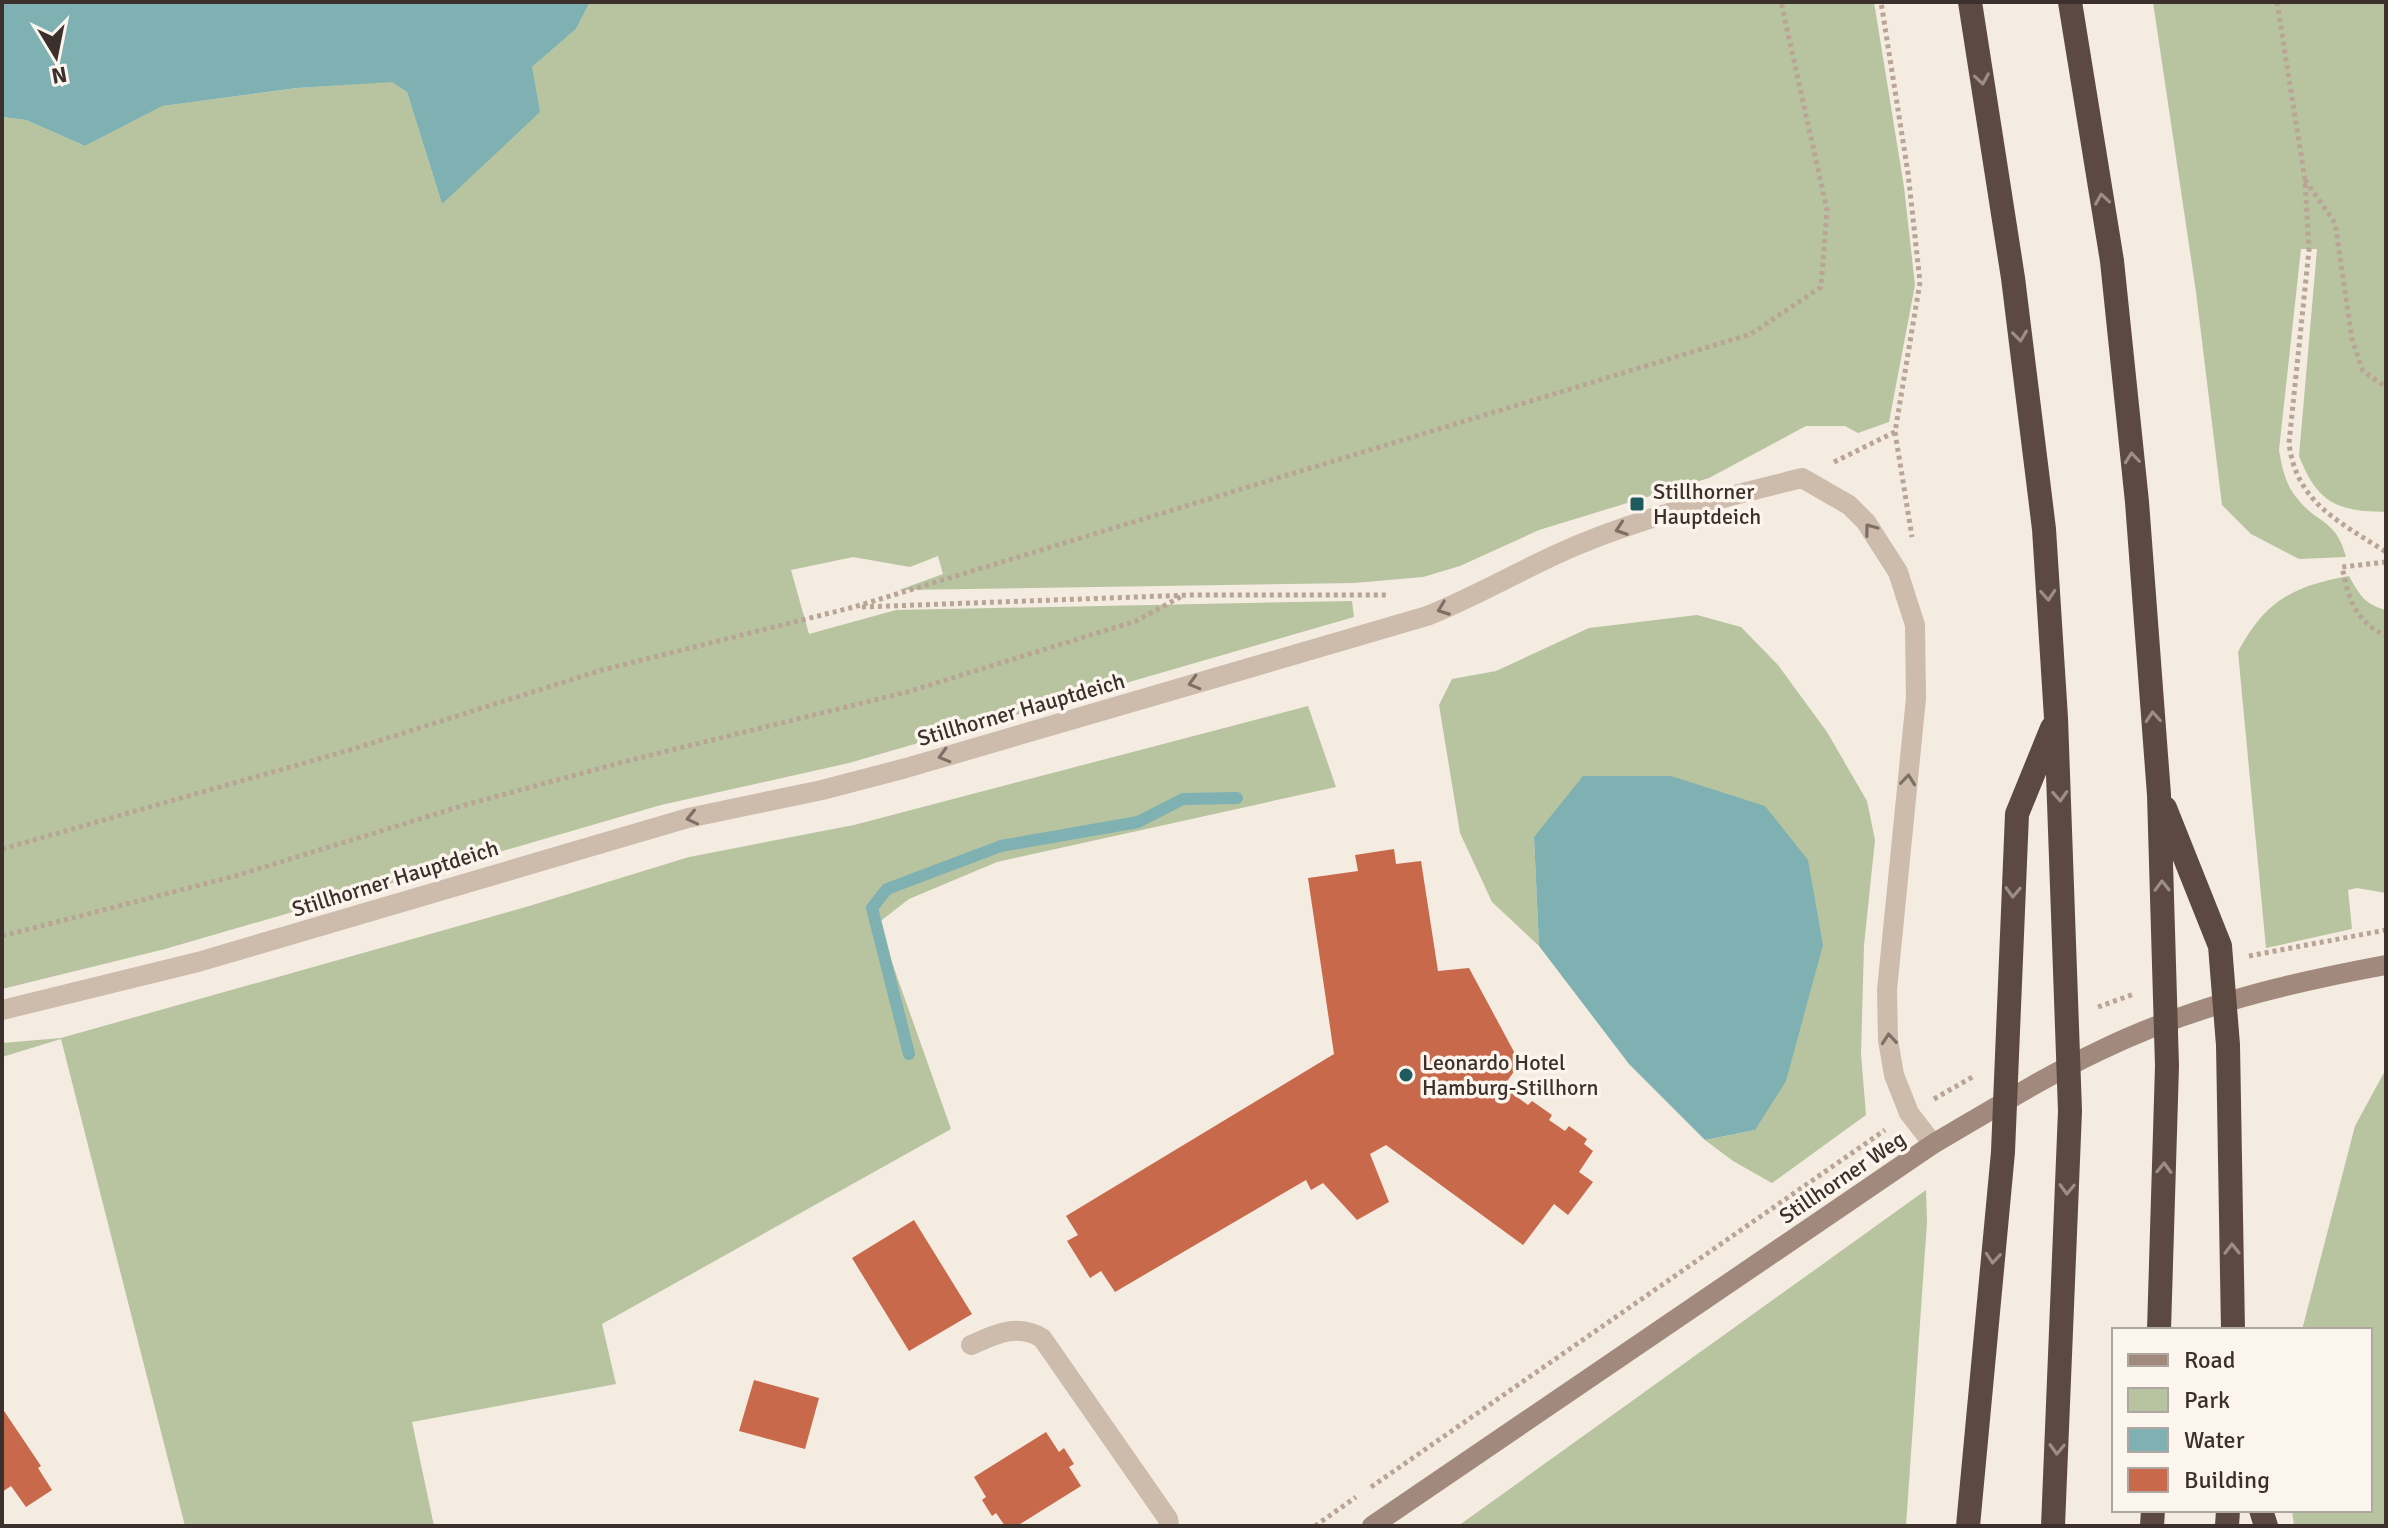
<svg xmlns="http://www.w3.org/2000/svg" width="2388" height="1528" viewBox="0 0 2388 1528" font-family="Signika,sans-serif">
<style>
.green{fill:#b8c4a0}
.water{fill:#7fb0b2}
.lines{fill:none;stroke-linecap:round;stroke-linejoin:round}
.stream{stroke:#7fb0b2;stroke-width:12}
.building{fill:#c8694b}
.path{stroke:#b9a596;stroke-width:5;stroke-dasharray:4 4;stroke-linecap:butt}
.lane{stroke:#cdbbac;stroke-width:20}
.street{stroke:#cdbbac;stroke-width:20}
.secondary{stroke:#a18a7d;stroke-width:20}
.highway{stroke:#5c4a42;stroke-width:24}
.oneway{stroke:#9c8e87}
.oneway2{stroke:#7d6f65}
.poi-dot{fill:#1f5a5e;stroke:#fbf5ee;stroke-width:3}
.labels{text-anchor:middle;stroke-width:7;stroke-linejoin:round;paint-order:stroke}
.poi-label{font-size:22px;fill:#3b302b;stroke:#fbf5ee;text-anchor:start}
.street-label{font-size:22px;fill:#3b302b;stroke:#fbf5ee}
</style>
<rect width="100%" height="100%" fill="#f4ebe1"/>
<path class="green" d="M 590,2 L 1874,2 L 1904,187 L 1915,285 L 1889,422 L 1858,433 L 1845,426 L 1806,426 L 1709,478 L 1539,530 L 1460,566 L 1423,577 L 1354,583 L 899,590 L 943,574 L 938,556 L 910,567 L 853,557 L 791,570 L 809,634 L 896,610 L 1352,601 L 1354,617 L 849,763 L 661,805 L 165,949 L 2,989 L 2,117 L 26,120 L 85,146 L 161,106 L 298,88 L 392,81 L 407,92 L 442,204 L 532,67 L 576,29 Z
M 2153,2 L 2386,2 L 2386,512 C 2337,511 2318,504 2299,456 L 2317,249 L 2301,249 L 2279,450 C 2282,467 2285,483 2296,497 C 2316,524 2336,518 2346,557 L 2299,559 L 2251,534 L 2222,505 L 2196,292 Z
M 2349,576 C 2359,594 2365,605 2386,610 L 2386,893 L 2357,888 L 2348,890 L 2352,929 L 2266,948 L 2238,652 C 2265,601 2293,586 2349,576 Z
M 1697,615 L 1741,627 L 1778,665 L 1827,732 L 1867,801 L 1875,840 L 1864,945 L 1861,1054 L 1866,1115 L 1772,1183 L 1733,1161 L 1705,1140 L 1755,1130 L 1534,837 L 1539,946 L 1492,902 L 1460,833 L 1439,705 L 1452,679 L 1496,671 L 1589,628 Z
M 1308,706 L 1336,787 L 997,862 L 909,899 L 878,923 L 951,1129 L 602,1324 L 616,1384 L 412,1422 L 434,1526 L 185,1526 L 61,1039 L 2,1057 L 2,1043 L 61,1038 L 526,907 L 689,857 L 854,825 Z
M 2386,1069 L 2386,1526 L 2294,1526 L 2292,1510 L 2370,1510 L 2370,1330 L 2302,1330 L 2355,1126 Z
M 1926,1190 L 1927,1222 L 1906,1526 L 1458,1526 Z"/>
<path class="water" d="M 2,2 L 590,2 L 576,29 L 532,67 L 540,112 L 442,204 L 407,92 L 392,82 L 297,88 L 162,106 L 85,146 L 26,120 L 2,117 Z
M 1583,776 L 1671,776 L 1765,806 L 1808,860 L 1823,945 L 1786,1081 L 1755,1130 L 1705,1140 L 1629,1064 L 1539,946 L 1534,837 Z"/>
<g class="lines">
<path class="stream" d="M 909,1054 L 872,908 L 887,889 L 1001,846 L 1138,822 L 1183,799 L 1237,798"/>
</g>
<path class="building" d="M 1394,849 L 1396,864 L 1421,861 L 1438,971 L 1469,968 L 1520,1063 L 1503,1087 L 1528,1105 L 1532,1101 L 1552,1115 L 1549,1120 L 1565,1131 L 1569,1126 L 1587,1139 L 1584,1144 L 1593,1151 L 1579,1172 L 1593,1182 L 1568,1215 L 1554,1204 L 1523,1245 L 1386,1145 L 1370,1154 L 1389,1202 L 1357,1220 L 1323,1183 L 1311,1190 L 1306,1180 L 1115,1292 L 1101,1271 L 1090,1278 L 1067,1241 L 1078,1235 L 1066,1216 L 1334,1054 L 1308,878 L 1358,871 L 1355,855 Z
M 914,1220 L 972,1314 L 909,1351 L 852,1258 Z
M 754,1380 L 819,1398 L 805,1449 L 739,1431 Z
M 2,1408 L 41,1466 L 38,1468 L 52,1490 L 26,1507 L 11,1486 L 2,1492 Z
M 1046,1432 L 1059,1452 L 1064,1448 L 1074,1464 L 1069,1467 L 1081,1486 L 1017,1526 L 1005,1526 L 996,1513 L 992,1516 L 982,1500 L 986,1497 L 974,1477 Z"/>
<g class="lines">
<path class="path" d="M 2277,2 L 2305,180 L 2309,250 L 2289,443 C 2296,503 2340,522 2386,552
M 2305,180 L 2335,223 L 2352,339 L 2363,371 L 2386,387
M 1895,432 L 1912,537
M 1834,462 L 1895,432 L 1920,282 L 1908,173 L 1881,2
M 2386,562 L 2342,567 C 2349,600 2355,621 2386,636
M 862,607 L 1191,595 L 1387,595
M 2,849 L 350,750 L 602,670 L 854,607 L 1751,334 L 1821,287 L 1827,210 L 1781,2
M 2,936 L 235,876 L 465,805 L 627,761 L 907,692 L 1136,621 L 1184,595
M 2249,956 L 2386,930
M 2098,1007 L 2134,994
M 1934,1099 L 1974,1076
M 1371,1487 L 1885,1130
M 1315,1526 L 1356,1497"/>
<path class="lane" d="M 971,1345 C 996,1334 1017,1323 1042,1338 L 1168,1519 L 1169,1526"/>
<path class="street" d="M 2,1010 L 198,962 L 688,818 L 822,790 L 906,768 L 1427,616 C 1472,598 1512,575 1555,555 C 1633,519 1718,499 1802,478 L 1849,505 L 1866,522 L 1898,572 L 1915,625 L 1916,698 L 1887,990 L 1888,1040 L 1894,1075 L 1909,1113 L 1933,1144"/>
<path class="secondary" d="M 1372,1526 L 1933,1144 C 1988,1112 2042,1078 2099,1051 C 2189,1007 2288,983 2386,965"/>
<path class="highway" d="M 1970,2 L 2013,278 L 2044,529 L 2056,718 L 2070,1111 L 2053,1526
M 2070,2 L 2112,261 L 2137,502 L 2159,795 L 2167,1066 L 2159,1330
M 2165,808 L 2220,946 L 2228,1045 L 2233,1330
M 2261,1510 L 2266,1526
M 1968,1526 L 2003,1152 L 2017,814 L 2052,728
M 2152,1526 L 2153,1510
M 2227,1526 L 2228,1510"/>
</g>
<defs><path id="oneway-chevron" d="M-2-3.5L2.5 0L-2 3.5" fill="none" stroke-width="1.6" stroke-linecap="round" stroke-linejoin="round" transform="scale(2)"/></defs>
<g class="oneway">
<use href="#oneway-chevron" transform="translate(1982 79) rotate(81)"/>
<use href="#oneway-chevron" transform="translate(2102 199) rotate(-99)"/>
<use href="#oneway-chevron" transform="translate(2020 336) rotate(83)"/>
<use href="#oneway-chevron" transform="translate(2132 458) rotate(-96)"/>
<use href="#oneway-chevron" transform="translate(2048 595) rotate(86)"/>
<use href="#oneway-chevron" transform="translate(2153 717) rotate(-94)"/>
<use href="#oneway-chevron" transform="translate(2060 796) rotate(87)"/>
<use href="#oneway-chevron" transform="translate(2162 886) rotate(-91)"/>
<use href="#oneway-chevron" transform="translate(2013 892) rotate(92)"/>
<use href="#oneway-chevron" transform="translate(2164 1168) rotate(-88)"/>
<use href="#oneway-chevron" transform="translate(2067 1189) rotate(92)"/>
<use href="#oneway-chevron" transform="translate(2232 1249) rotate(-91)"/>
<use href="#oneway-chevron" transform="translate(1993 1258) rotate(95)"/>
<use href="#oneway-chevron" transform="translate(2057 1449) rotate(92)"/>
</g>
<g class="oneway2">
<use href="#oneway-chevron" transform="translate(1621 529) rotate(161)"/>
<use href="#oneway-chevron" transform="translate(1870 529) rotate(-127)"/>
<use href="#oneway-chevron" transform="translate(1443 609) rotate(159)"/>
<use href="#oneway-chevron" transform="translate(1194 683) rotate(164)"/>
<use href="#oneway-chevron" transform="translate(944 756) rotate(164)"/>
<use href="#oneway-chevron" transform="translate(1908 780) rotate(-84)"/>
<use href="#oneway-chevron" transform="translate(692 818) rotate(167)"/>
<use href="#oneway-chevron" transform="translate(1889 1039) rotate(-95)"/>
</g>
<g class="poi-dot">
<rect x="1629" y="496" width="16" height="16" rx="4"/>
<circle cx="1406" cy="1075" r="8"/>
</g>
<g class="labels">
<g class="poi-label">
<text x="1653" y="499">Stillhorner<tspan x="1653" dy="25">Hauptdeich</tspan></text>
<text x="1422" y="1070">Leonardo Hotel<tspan x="1422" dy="25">Hamburg-Stillhorn</tspan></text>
</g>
<g class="street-label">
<text transform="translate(1021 709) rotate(-16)" y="8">Stillhorner Hauptdeich</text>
<text transform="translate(395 878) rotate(-17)" y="8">Stillhorner Hauptdeich</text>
<text transform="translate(1842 1177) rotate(-34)" y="8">Stillhorner Weg</text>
</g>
</g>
<rect width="2388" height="1528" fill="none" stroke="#3b302b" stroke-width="8"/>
<rect x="2112" y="1328" width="260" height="184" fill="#fbf5ee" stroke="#aea6a0" stroke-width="2"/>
<rect x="2128" y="1354" width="40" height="12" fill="#a18a7d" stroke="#aea6a0" stroke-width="2"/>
<text x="2184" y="1368" font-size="24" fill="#3b302b">Road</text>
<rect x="2128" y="1388" width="40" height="24" fill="#b8c4a0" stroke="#aea6a0" stroke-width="2"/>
<text x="2184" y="1408" font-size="24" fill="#3b302b">Park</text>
<rect x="2128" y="1428" width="40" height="24" fill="#7fb0b2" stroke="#aea6a0" stroke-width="2"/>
<text x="2184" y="1448" font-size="24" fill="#3b302b">Water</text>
<rect x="2128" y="1468" width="40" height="24" fill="#c8694b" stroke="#aea6a0" stroke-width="2"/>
<text x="2184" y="1488" font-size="24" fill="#3b302b">Building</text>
<g transform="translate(56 56) rotate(170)" stroke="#fbf5ee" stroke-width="6" paint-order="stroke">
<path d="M0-6L14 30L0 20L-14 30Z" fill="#3b302b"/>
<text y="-12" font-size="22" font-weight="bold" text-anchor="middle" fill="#3b302b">N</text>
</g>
</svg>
